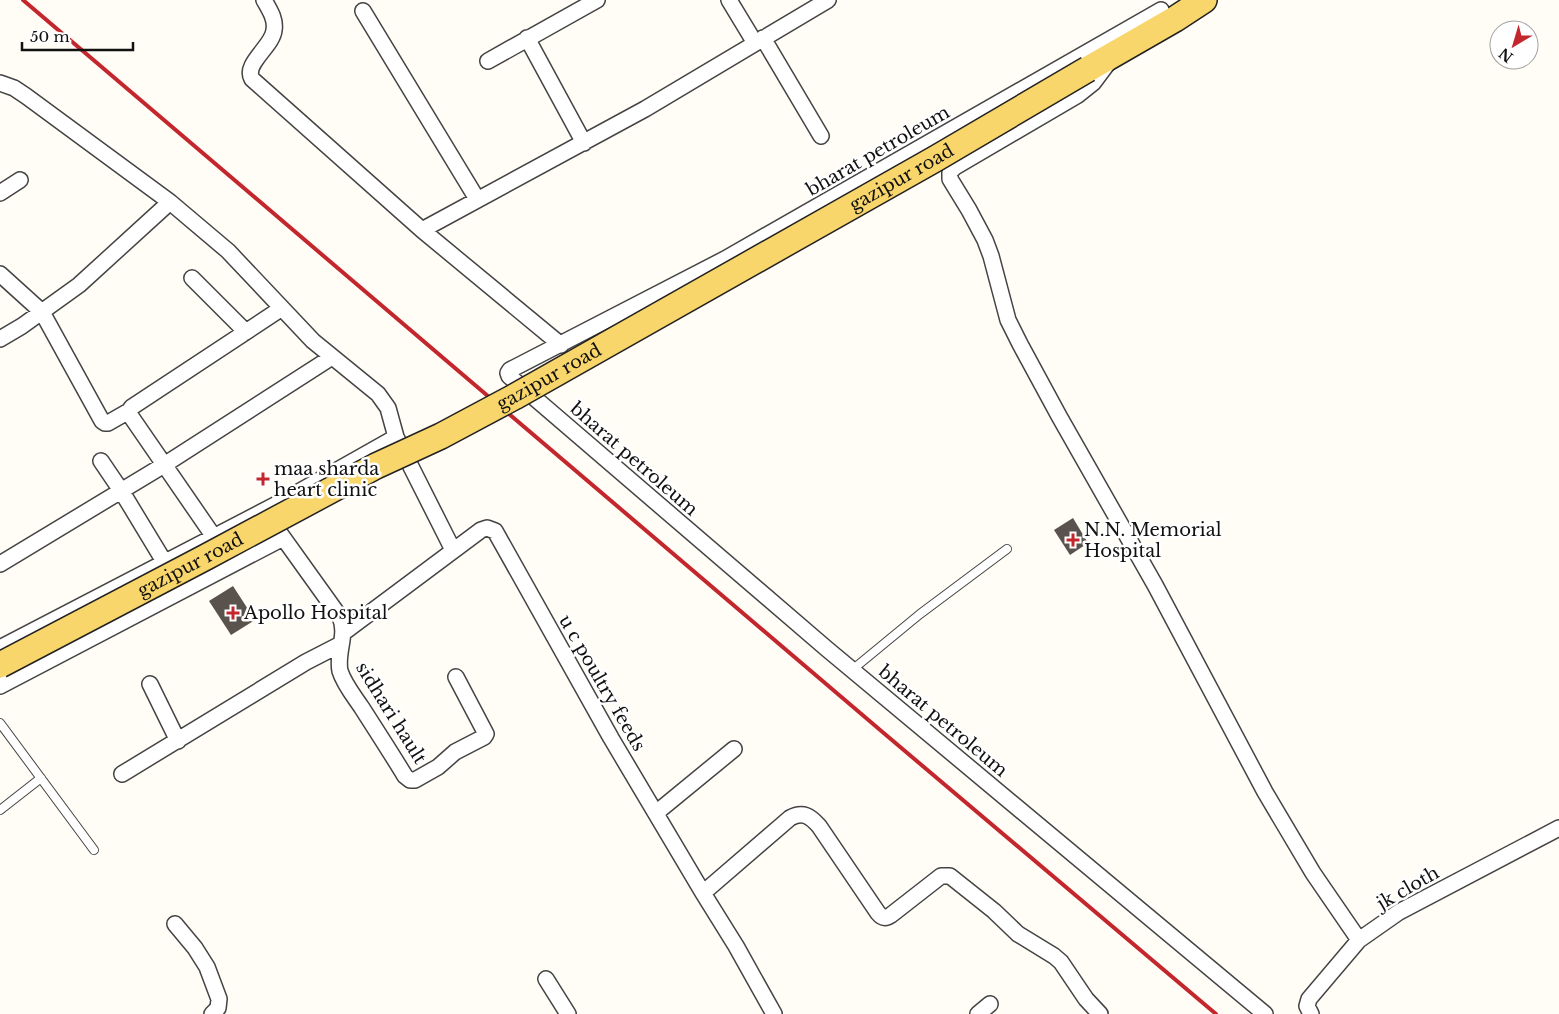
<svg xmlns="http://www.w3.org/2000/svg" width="1559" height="1014" viewBox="0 0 1559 1014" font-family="'Libre Baskerville',serif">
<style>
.building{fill:#5a524d}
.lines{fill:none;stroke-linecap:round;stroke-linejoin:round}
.service-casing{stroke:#444;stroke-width:10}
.minor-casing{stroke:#444;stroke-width:18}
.primary-casing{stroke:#222;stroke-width:28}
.service{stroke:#fff;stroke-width:8}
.minor{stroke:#fff;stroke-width:15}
.primary{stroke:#f9d66b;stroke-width:25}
.rail{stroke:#c4262e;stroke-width:4}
.primary-bridge-casing{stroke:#222;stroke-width:28;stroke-linecap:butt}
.primary-bridge{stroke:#f9d66b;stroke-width:25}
.poi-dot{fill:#c4262e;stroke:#fff;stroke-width:2}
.labels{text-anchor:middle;stroke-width:5;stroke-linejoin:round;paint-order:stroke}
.street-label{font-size:18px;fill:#111;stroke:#fff}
.poi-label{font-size:18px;fill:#111;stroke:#fff;text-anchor:start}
</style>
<rect width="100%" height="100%" fill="#fffdf5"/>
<path class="building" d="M 1073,518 L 1088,543 L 1070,555 L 1054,530 Z
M 233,586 L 255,620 L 231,635 L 209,601 Z"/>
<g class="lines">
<g class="service-casing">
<path id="service" d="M 852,670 L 920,614 L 1007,549
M 0,723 L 94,850
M 0,810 L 41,778"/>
</g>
<g class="minor-casing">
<path id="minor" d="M 264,0 C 269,9 276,19 274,30 C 273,46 243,64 252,79 L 422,230 L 561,345
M 729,0 L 755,43
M 1161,10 L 725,259 L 510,370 L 508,373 L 509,376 L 827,649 L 1265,1014
M 363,11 L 477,199
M 527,38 L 584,143
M 763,38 L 821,136
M 488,61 L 597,0
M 1108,63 L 1093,83 L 1078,95 L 955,167 L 950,172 L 950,179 L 969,210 L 985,240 L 991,256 L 1008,320 L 1020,344 L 1059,416 L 1155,585 L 1265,792 L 1313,873 L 1359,940
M 0,83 L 14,88 L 26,96 L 170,202 L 228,251 L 313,341 L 378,394 L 388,408 L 396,437 L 453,550
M 0,193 L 20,180
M 422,230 L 645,109 L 828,0
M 0,274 L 42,312 L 102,421 L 105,423 L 108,423 L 129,411
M 192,278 L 246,332
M 0,339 L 22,326 L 79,285 L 170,202
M 101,461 L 122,492 L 165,563
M 264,511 L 340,617 C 348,634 336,653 340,671 C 344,684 354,696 362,708 C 376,730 391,753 405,776 L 410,780 L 415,780 L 438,767 L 455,752 L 484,737 L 486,734 L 456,677
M 214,537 L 130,415 L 129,411 L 132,407 L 282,308
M 0,564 L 164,465 L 332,357
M 343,633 L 481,530 L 487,528 L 495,531 L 611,738 L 703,893 L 736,946 L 774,1014
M 0,648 L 279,503 L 396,437
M 150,684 L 178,741
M 0,686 L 283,538
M 122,774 L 306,662 L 341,644
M 656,813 L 734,749
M 703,893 L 790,818 C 803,811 810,816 819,826 L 878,913 C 882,918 885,919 891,915 L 941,876 L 950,876 L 994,911 L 1018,934 L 1054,956 L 1061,962 L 1086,999 L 1100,1014
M 175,924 L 195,948 L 207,967 L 219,999 L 218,1008 L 212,1014
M 546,979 L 568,1014
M 978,1014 L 990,1004
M 1311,1014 L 1307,1006 L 1309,999 L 1359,940 L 1399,912 L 1559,828"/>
</g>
<g class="primary-casing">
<path id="primary" d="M 1088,69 L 1175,19 L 1204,0"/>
</g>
<use href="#service" class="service"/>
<use href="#minor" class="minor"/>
<use href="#primary" class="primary"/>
<path class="rail" d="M 23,0 L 886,735 L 1216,1014"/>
<g class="primary-bridge-casing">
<g id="primary-bridge">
<path id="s1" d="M 0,665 L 206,557 L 376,466 L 441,436 L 514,397 L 935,159 L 1088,69"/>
</g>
</g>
<use href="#primary-bridge" class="primary-bridge"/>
</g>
<g class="poi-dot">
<path d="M260.5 471.5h5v5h5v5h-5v5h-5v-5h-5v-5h5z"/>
<path d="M1070.5 532.5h5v5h5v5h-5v5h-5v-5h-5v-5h5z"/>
<path d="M230.5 605.5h5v5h5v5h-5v5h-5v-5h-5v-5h5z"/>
</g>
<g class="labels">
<g class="street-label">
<text transform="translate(878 151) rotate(-30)" y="6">bharat petroleum</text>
<text dy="6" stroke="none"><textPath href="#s1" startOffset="1025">gazipur road</textPath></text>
<text dy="6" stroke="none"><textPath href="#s1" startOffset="620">gazipur road</textPath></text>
<text transform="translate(634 459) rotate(41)" y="6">bharat petroleum</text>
<text dy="6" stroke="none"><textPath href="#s1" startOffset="215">gazipur road</textPath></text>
<text transform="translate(602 683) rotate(60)" y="6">u c poultry feeds</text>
<text transform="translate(391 713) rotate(58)" y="6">sidhari hault</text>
<text transform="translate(943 721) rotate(40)" y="6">bharat petroleum</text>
<text transform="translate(1408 888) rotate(-30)" y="6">jk cloth</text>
</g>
<g class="poi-label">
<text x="274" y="475">maa sharda<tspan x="274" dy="21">heart clinic</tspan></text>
<text x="1084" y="536">N.N. Memorial<tspan x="1084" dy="21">Hospital</tspan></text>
<text x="244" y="619">Apollo Hospital</text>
</g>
</g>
<g transform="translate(1514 45) rotate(218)"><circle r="24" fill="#ffffff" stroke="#a0a0a0"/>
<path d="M0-4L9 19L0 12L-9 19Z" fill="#c4262e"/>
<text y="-8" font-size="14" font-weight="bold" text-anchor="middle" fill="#111111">N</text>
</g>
<path d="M22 42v8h111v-8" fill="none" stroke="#111111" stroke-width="2.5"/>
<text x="30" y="42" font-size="15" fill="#111111" stroke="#ffffff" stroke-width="4" paint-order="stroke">50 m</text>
</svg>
